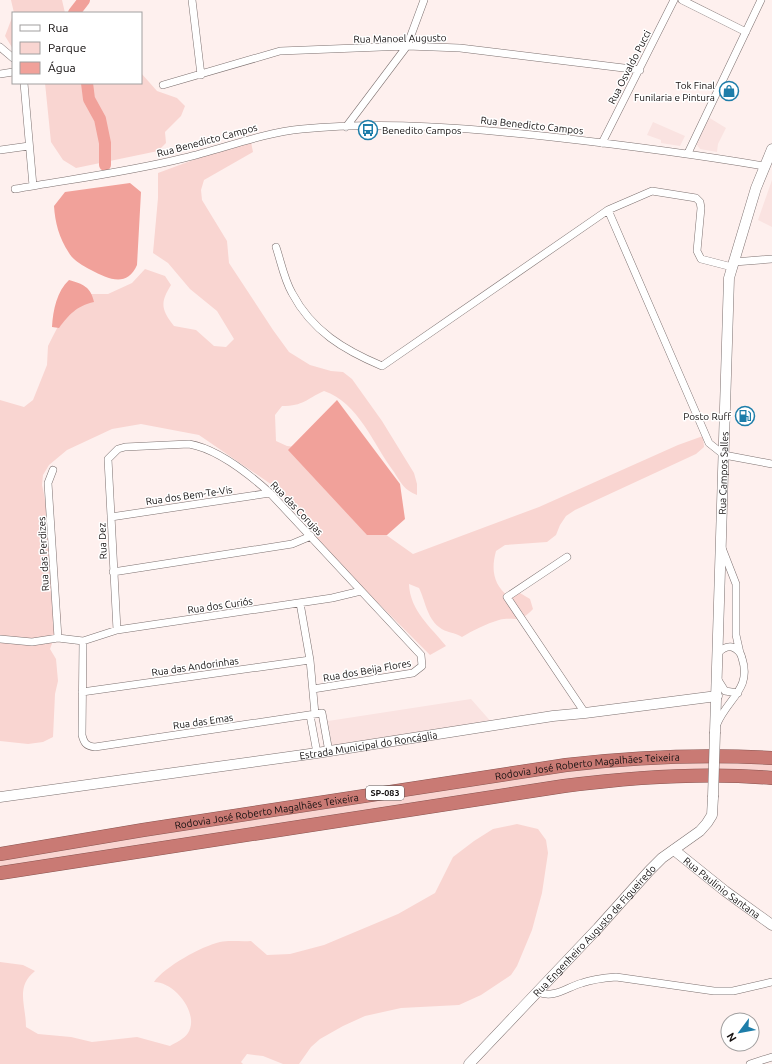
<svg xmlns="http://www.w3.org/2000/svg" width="772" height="1064" viewBox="0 0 772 1064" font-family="Ubuntu,sans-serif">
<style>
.built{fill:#fae3e1}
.green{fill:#f9d5d1}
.water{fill:#f1a19a}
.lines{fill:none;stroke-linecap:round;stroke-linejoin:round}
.river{stroke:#f1a19a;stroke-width:12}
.street-casing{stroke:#7d7170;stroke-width:8}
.secondary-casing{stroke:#7d7170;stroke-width:11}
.highway-casing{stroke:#895551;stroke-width:14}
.street{stroke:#fff;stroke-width:7}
.secondary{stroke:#fff;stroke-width:10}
.highway{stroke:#c97a74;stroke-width:13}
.secondary-bridge-casing{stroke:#7d7170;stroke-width:11;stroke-linecap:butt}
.secondary-bridge{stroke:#fff;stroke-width:10}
.labels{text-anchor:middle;stroke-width:3;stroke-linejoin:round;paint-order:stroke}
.shield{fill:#fff;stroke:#5a5757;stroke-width:1}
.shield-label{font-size:9px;font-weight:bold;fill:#130f0f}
.street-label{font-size:10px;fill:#130f0f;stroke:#fff}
.poi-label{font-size:10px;fill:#130f0f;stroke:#fff;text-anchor:end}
</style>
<rect width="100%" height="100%" fill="#fef0ee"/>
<path class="built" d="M 708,117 L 726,128 L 718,144 L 717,152 L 700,149 L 697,145 L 696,140 Z
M 653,122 L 685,136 L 680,146 L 661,143 L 661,140 L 647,135 Z
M 772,180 L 772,227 L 758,220 Z
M 471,699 L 493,724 L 332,746 L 328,721 Z"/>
<path class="green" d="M 11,0 L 62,0 L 65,13 L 14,13 Z
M 13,15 L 13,49 L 5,36 Z
M 141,73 L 157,91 L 177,98 L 185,106 L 181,116 L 165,132 L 166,143 L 158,151 L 76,168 L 63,160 L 51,142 L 45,83 L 141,83 Z
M 251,142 L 253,152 L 204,180 L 201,190 L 202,200 L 227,241 L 229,263 L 273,330 L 289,352 L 310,365 L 331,371 L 343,372 L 352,379 L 382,421 L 414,473 L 417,484 L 417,495 C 404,490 401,483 394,472 C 373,444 359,403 324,391 C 306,399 304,406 282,406 L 275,415 L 276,441 L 287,446 L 303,448 L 375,527 L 413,554 L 539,507 L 678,445 L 703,436 L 704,447 L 696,454 L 575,510 L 566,516 L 560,525 L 556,535 L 547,542 L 505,545 L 496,551 C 491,569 493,585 509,597 L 520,593 L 530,599 L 533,609 C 518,625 515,616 499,620 C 486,624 473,630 462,637 C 455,632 446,633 439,627 C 427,618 425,600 419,588 L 409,584 C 410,611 431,627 446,646 L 430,655 L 328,553 L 297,510 L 281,491 L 199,435 L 141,424 L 112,429 L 67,450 L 49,465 L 43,475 L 42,485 L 45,499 L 61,619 L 50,649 L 56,659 L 58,681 L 55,694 L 53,737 L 43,742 L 28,744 L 0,741 L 0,400 L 24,407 L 33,400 L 47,365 L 48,346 L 53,336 L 67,309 L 85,294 L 108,294 L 132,283 L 145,269 L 165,276 L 171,285 C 160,303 161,309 174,326 L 196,330 L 214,346 L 226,347 L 234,339 L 217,311 L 190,289 L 168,263 L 153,253 L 158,198 L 158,173 L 220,150 L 232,149 L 241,143 Z
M 672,762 L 772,763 L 772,774 L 706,771 L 0,869 L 0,859 L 587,768 Z
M 517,824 L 538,829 L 546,840 L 548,853 L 542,893 L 532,930 L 517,966 L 511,975 L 481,995 L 459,1005 L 401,1008 L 365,1016 L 343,1026 L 320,1039 L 311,1047 L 299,1064 L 283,1064 L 263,1056 L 247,1054 L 241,1062 L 243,1064 L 0,1064 L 0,962 L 23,965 L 35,971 C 15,987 26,1005 26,1027 L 38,1034 L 71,1037 L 92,1042 L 137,1037 L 170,1046 C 175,1043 184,1039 188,1033 C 200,1014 175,982 154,982 C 164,967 202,946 220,942 C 230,940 241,942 251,941 L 267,955 L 290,954 L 324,945 L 398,914 L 435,893 L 453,857 L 474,841 L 493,829 Z"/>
<path class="water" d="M 130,183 L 141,192 L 137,265 C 127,288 108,279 91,270 C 83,266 73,260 69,253 C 59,238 55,222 54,206 L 65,192 Z
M 69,280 C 83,284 91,287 94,302 C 76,306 69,315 59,328 L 52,327 C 53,310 57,291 69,280 Z
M 337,400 L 400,484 L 405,519 L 387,535 L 367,535 L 288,450 Z"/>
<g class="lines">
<path class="river" d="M 74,13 L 84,0
M 87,83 L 89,99 L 100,119 L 105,143 L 105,165"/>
<g class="street-casing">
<path id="street" d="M 192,0 L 201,75
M 682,0 L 746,32
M 0,47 L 13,58
M 0,74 L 13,72
M 24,83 L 33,186
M 163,85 L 280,51 L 407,46 L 460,48 L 640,70
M 346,127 L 407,46 L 424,0
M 602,143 L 674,0
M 0,150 L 29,146
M 688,153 L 761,0
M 15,189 C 72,179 128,172 184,158 C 223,149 261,133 302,129 C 385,121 469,128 552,137 C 623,145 693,154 764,166
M 608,210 L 652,191 L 696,198 L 700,202 L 701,208 L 697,251 L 701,259 L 732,267
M 276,247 C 281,262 284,279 292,293 C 312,331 344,350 382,366 L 608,210 L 709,443 L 724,455 L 772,464
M 734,262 L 772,259
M 53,470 L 48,483 L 58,638
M 111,517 L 270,493
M 722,548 L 736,584 L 736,635 L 740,653
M 567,557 L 507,597 L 585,713
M 113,572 L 292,544 L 311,536
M 300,603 L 310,660 L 315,714
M 117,630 L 108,459 L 118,449 L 125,447 L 189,444 C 218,449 249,474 270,493 L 421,655 L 422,666 L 413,673 L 313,689
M 0,639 L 32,642 L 58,638 L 83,641 L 117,630 L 332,598 L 361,591
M 83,641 L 82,735 C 84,743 86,746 95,747 L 322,713 L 329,752
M 718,680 L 725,691 L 738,693
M 82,692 L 310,660
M 310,715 L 317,753
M 717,724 C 728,698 752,689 742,658 C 741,653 737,649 732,647 C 726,646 722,649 718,653
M 538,992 C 554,999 567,987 582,983 C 593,979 604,978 616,977 L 714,991 L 733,991 L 772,982
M 750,1064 L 772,1057"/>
</g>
<g class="secondary-casing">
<g id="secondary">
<path id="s1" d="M 715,732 L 729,278 L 756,188 L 772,149"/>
<path id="s2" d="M 0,797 L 317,753 L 553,716 L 585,713 L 717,696"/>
<path id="s3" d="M 674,850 L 725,891 L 772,925"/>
<path id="s4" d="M 469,1064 L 598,928 L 649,871 L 662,858 L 700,831 L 707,823 L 712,815 L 713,797"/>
</g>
</g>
<g class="highway-casing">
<g id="highway">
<path id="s5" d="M 0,854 L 143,830 L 566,765 C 635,757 703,754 772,758"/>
<path d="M 0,873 L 564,786 C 633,777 703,772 772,778"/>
</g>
</g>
<use href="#street" class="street"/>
<use href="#secondary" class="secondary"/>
<use href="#highway" class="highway"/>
<g class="secondary-bridge-casing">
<path id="secondary-bridge" d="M 713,797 L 715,732"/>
</g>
<use href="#secondary-bridge" class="secondary-bridge"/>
</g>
<defs>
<g id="shop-ring" transform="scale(1)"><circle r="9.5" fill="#fff" stroke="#1d7da9" stroke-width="1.5"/><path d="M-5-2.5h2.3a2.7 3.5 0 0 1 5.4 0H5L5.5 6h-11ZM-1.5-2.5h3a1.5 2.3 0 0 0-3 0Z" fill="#1d7da9"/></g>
<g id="bus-ring" transform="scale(1)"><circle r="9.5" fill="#fff" stroke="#1d7da9" stroke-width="1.5"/><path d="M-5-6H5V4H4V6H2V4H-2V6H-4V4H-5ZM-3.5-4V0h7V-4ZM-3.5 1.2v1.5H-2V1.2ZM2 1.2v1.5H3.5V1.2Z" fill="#1d7da9"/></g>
<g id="fuel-ring" transform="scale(1)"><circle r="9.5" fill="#fff" stroke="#1d7da9" stroke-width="1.5"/><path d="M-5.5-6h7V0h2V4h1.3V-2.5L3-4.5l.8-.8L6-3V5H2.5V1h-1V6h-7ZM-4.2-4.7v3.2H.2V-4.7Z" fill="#1d7da9"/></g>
</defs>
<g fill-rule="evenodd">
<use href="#shop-ring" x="729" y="91"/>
<use href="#bus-ring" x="368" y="130"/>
<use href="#fuel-ring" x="745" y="416"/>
</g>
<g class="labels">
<rect class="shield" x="366" y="786" width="38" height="14" rx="3"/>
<g class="shield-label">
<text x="385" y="796">SP-083</text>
</g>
<g class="street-label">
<text transform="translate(400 38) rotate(-1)" y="4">Rua Manoel Augusto</text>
<text transform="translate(629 67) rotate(-63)" y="4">Rua Osvaldo Pucci</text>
<text transform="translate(532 125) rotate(6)" y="4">Rua Benedicto Campos</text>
<text transform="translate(207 140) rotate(-15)" y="4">Rua Benedicto Campos</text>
<text dy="4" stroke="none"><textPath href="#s1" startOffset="259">Rua Campos Salles</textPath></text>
<text transform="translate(189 495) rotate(-8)" y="4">Rua dos Bem-Te-Vis</text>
<text transform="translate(297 508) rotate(46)" y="4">Rua das Corujas</text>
<text transform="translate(102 541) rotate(-92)" y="4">Rua Dez</text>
<text transform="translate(43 554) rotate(-93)" y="4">Rua das Perdizes</text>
<text transform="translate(220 605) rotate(-8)" y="4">Rua dos Curiós</text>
<text transform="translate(195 666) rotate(-8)" y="4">Rua das Andorinhas</text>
<text transform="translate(367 670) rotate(-10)" y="4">Rua dos Beija Flores</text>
<text transform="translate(203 721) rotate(-8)" y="4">Rua das Emas</text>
<text dy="4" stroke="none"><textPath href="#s2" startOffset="372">Estrada Municipal do Roncáglia</textPath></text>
<text dy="4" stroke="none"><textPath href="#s5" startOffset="594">Rodovia José Roberto Magalhães Teixeira</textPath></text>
<text dy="4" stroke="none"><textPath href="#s5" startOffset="270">Rodovia José Roberto Magalhães Teixeira</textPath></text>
<text dy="4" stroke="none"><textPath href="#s3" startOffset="61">Rua Paulinio Santana</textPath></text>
<text dy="4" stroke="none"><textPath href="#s4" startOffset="183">Rua Engenheiro Augusto de Figueiredo</textPath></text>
</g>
<g class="poi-label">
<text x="715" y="89">Tok Final<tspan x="715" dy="12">Funilaria e Pintura</tspan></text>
<text x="382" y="134" text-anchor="start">Benedito Campos</text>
<text x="731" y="420">Posto Ruff</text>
</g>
</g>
<rect x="12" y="12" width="130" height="72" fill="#ffffff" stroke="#a19f9f"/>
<rect x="20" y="25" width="20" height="6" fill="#ffffff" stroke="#a19f9f"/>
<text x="48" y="32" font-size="12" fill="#130f0f">Rua</text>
<rect x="20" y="42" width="20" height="12" fill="#f9d5d1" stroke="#a19f9f"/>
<text x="48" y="52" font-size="12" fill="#130f0f">Parque</text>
<rect x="20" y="62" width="20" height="12" fill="#f1a19a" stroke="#a19f9f"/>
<text x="48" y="72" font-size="12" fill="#130f0f">Água</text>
<g transform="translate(740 1032) rotate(238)"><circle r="19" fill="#ffffff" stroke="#a19f9f"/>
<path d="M0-3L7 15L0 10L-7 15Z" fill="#1d7da9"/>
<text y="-6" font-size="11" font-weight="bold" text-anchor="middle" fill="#130f0f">N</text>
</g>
</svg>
